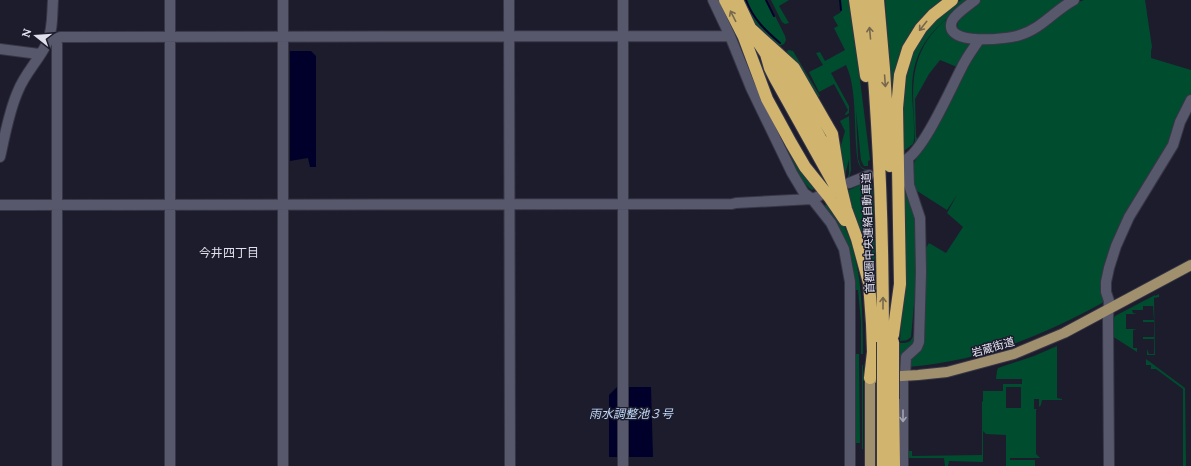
<svg xmlns="http://www.w3.org/2000/svg" width="1191" height="466" viewBox="0 0 1191 466" font-family="Lora,'Noto Sans JP',serif">
<style>
.green{fill:#004c2f;fill-rule:evenodd}
.water{fill:#00002b}
.lines{fill:none;stroke-linecap:round;stroke-linejoin:round}
.stream{stroke:#00002b;stroke-width:2}
.minor-casing{stroke:#373645;stroke-width:12}
.major-casing{stroke:#373645;stroke-width:12}
.highway-casing{stroke:#373645;stroke-width:14}
.minor{stroke:#58586d;stroke-width:10}
.major{stroke:#a1906e;stroke-width:10}
.highway{stroke:#d1b56f;stroke-width:12}
.highway-bridge-casing{stroke:#373645;stroke-width:14;stroke-linecap:butt}
.highway-bridge{stroke:#d1b56f;stroke-width:12}
.oneway{stroke:#76684e}
.oneway2{stroke:#a3a3b3}
.labels{text-anchor:middle;stroke-width:3;stroke-linejoin:round;paint-order:stroke}
.street-label{font-size:11px;fill:#e0e0ed;stroke:#1c1c2d}
.neighbourhood-label{font-size:12px;fill:#e0e0ed;stroke:#1c1c2d}
.water-label{font-size:12px;font-style:italic;fill:#c2dbfb;stroke:#1c1c2d}
</style>
<rect width="100%" height="100%" fill="#1c1c2d"/>
<path class="green" d="M 743,0 L 767,0 L 785,36 L 786,40 L 784,44 L 779,46 L 755,23 Z
M 771,0 L 789,0 L 779,6 L 789,23 L 785,24 L 782,22 Z
M 839,0 L 850,0 L 870,160 L 868,161 L 868,166 L 864,166 L 861,160 L 856,111 L 858,159 L 861,167 L 869,171 L 867,171 L 861,168 L 858,162 C 853,133 858,90 846,65 L 831,73 L 849,106 L 849,113 L 846,115 L 845,114 L 848,110 L 834,84 L 819,92 L 809,72 L 823,65 L 816,53 L 820,52 L 825,61 L 845,50 L 834,28 L 838,26 L 833,17 L 841,12 Z
M 885,0 L 947,0 L 921,22 L 893,115 Z
M 961,0 L 969,0 C 937,26 912,44 912,90 C 912,107 915,123 914,140 L 913,144 L 904,151 L 905,154 C 910,150 914,147 915,140 C 913,90 905,53 949,17 L 947,22 L 947,28 L 970,42 L 971,44 L 957,67 L 940,60 L 929,74 L 915,99 L 916,137 L 919,140 L 909,153 L 916,216 L 916,283 L 911,337 L 907,340 L 900,341 L 902,311 L 903,85 L 914,48 L 929,26 L 948,10 Z
M 980,0 L 1067,0 L 1046,16 L 1018,32 L 990,36 L 961,32 L 957,28 L 958,20 Z
M 1084,0 L 1145,0 L 1152,47 L 1151,51 L 1151,58 L 1191,70 L 1191,95 L 1171,144 L 1125,219 L 1104,302 C 1040,337 981,361 908,367 L 908,361 L 918,350 L 924,251 L 929,243 L 946,253 L 963,227 L 947,213 L 957,195 L 947,210 L 914,189 L 912,166 L 944,111 L 966,67 L 982,43 L 999,43 L 1076,3 Z
M 739,43 L 740,43 L 788,151 L 791,150 L 816,188 L 812,190 L 809,188 L 799,176 L 773,119 L 754,81 Z
M 789,50 L 793,51 L 820,96 L 815,99 L 788,55 L 787,51 Z
M 849,116 L 851,170 L 849,178 L 846,180 L 849,174 L 849,159 L 845,176 L 840,149 L 845,131 L 840,121 Z
M 864,183 L 872,183 L 874,213 L 873,219 L 874,222 L 875,257 C 872,264 875,274 876,281 C 877,292 876,305 876,316 L 847,191 Z
M 827,202 C 831,208 836,213 840,219 C 862,253 863,314 863,354 L 861,354 L 861,322 L 858,290 L 853,290 L 851,258 L 849,246 L 836,222 L 826,208 L 825,206 Z
M 1159,294 L 1159,297 L 1154,298 L 1155,355 L 1147,355 L 1147,349 L 1149,354 L 1154,354 L 1154,339 L 1143,339 L 1143,337 L 1154,337 L 1154,322 L 1143,322 L 1143,320 L 1154,320 L 1153,306 L 1143,306 L 1143,310 L 1132,310 L 1133,313 L 1137,314 L 1126,314 L 1126,329 L 1137,329 L 1133,330 L 1133,348 L 1137,348 L 1137,352 L 1112,336 L 1112,320 L 1115,316 L 1155,295 L 1155,296 Z
M 916,311 L 916,339 L 902,367 L 900,367 L 881,355 L 877,345 L 899,345 L 900,343 C 903,343 906,343 909,342 C 916,338 915,319 916,311 Z
M 1057,346 L 1057,398 L 1062,399 L 1062,400 L 1042,400 L 1041,405 L 1039,407 L 1039,399 L 1034,399 L 1034,409 L 1037,409 L 1036,410 L 1036,454 L 1040,458 L 1010,458 L 1010,460 L 1035,460 L 1035,466 L 1006,466 L 1006,435 L 986,434 L 983,431 L 983,462 L 949,461 L 948,466 L 945,466 L 944,458 L 909,458 L 909,451 L 912,451 L 912,456 L 982,455 L 982,402 L 983,401 L 983,391 L 1003,391 L 1003,384 L 1022,384 L 1022,379 L 996,379 L 997,371 L 998,368 L 1034,356 ZM 1006,387 L 1021,387 L 1021,408 L 1006,408 Z
M 853,354 L 859,354 L 860,443 L 852,443 Z
M 1146,359 L 1185,388 L 1186,466 L 1183,466 L 1183,389 L 1156,369 L 1151,369 L 1151,365 L 1146,365 Z
M 862,365 L 863,365 L 863,449 L 862,449 Z"/>
<path class="water" d="M 290,51 L 311,51 L 316,56 L 316,167 L 310,167 L 308,158 L 290,161 Z
M 617,387 L 651,387 L 653,457 L 609,457 L 609,395 Z"/>
<g class="lines">
<path class="stream" d="M 746,0 C 753,19 765,30 780,43
M 766,0 L 774,16
M 840,0 L 841,10"/>
<g class="minor-casing">
<path id="minor" d="M 170,0 L 170,466
M 283,0 L 283,466
M 509,0 L 510,466
M 623,0 L 623,466
M 713,0 L 730,36 L 751,88 L 792,173 L 804,193 L 812,199 L 831,223 L 844,249 L 850,282 L 850,466
M 975,0 C 968,6 956,13 952,21 C 942,47 1009,39 1020,35 C 1041,29 1055,10 1074,0
M 49,37 L 56,39 L 60,37 L 730,36
M 56,39 L 57,44 L 57,466
M 0,49 L 39,54
M 0,157 C 5,135 9,111 18,91 C 25,73 39,60 47,43 C 53,30 52,14 53,0
M 905,160 C 923,152 951,88 961,69 C 966,58 973,49 979,40
M 849,183 L 869,175
M 0,205 L 732,204 L 736,203 L 812,199 L 819,196
M 905,376 L 906,357 L 917,347 L 919,342 L 921,272 L 920,218 L 909,185 L 908,158
M 903,466 L 903,377
M 1109,466 L 1108,318 L 1109,301 L 1106,292 L 1106,282 L 1109,268 L 1116,246 L 1129,217 L 1173,145 L 1180,122 L 1191,100"/>
</g>
<g class="major-casing">
<path id="major" d="M 870,466 L 870,378 L 918,375 L 947,372 L 1014,354 L 1064,333 L 1191,265"/>
</g>
<g class="highway-casing">
<path id="highway" d="M 725,0 L 745,39
M 737,0 L 754,36 L 766,54 L 770,68 L 775,78 L 838,191
M 855,0 L 866,76
M 867,0 C 879,113 883,228 883,342
M 878,0 L 884,69 L 890,166
M 751,29 L 794,68 L 832,134 L 840,184 L 846,209 L 857,239 L 869,283 L 872,324 L 873,352 L 870,378
M 742,32 L 767,99 L 791,143 L 805,167 L 830,198 L 845,220
M 771,53 L 788,78 L 833,162
M 893,335 L 900,284 L 897,108 L 900,75 L 908,49 L 921,28 L 933,15 L 952,0
M 883,399 L 883,466
M 893,399 L 894,466"/>
</g>
<use href="#minor" class="minor"/>
<use href="#major" class="major"/>
<use href="#highway" class="highway"/>
<g class="highway-bridge-casing">
<path id="highway-bridge" d="M 883,342 L 883,399
M 893,342 L 893,399"/>
</g>
<use href="#highway-bridge" class="highway-bridge"/>
</g>
<defs><path id="oneway-shaft" d="M-6 0H5M1.5-3L5.5 0L1.5 3" fill="none" stroke-width="1.6" stroke-linecap="round" stroke-linejoin="round"/></defs>
<g class="oneway">
<use href="#oneway-shaft" transform="translate(733 16) rotate(-117)"/>
<use href="#oneway-shaft" transform="translate(923 26) rotate(129)"/>
<use href="#oneway-shaft" transform="translate(870 33) rotate(-95)"/>
<use href="#oneway-shaft" transform="translate(885 81) rotate(86)"/>
<use href="#oneway-shaft" transform="translate(883 303) rotate(-90)"/>
</g>
<use class="oneway2" href="#oneway-shaft" transform="translate(903 416) rotate(90)"/>
<g class="labels">
<g class="street-label">
<text transform="translate(868 233) rotate(-92)" y="4">首都圏中央連絡自動車道</text>
<text transform="translate(993 347) rotate(-16)" y="4">岩蔵街道</text>
</g>
<g class="neighbourhood-label">
<text x="229" y="257">今井四丁目</text>
</g>
<g class="water-label">
<text x="631" y="418">雨水調整池３号</text>
</g>
</g>
<g transform="translate(36 36) rotate(287)" stroke="#1c1c2d" stroke-width="3" paint-order="stroke">
<path d="M0-3L7 15L0 10L-7 15Z" fill="#e0e0ed"/>
<text y="-6" font-size="11" font-weight="bold" text-anchor="middle" fill="#e0e0ed">N</text>
</g>
</svg>
